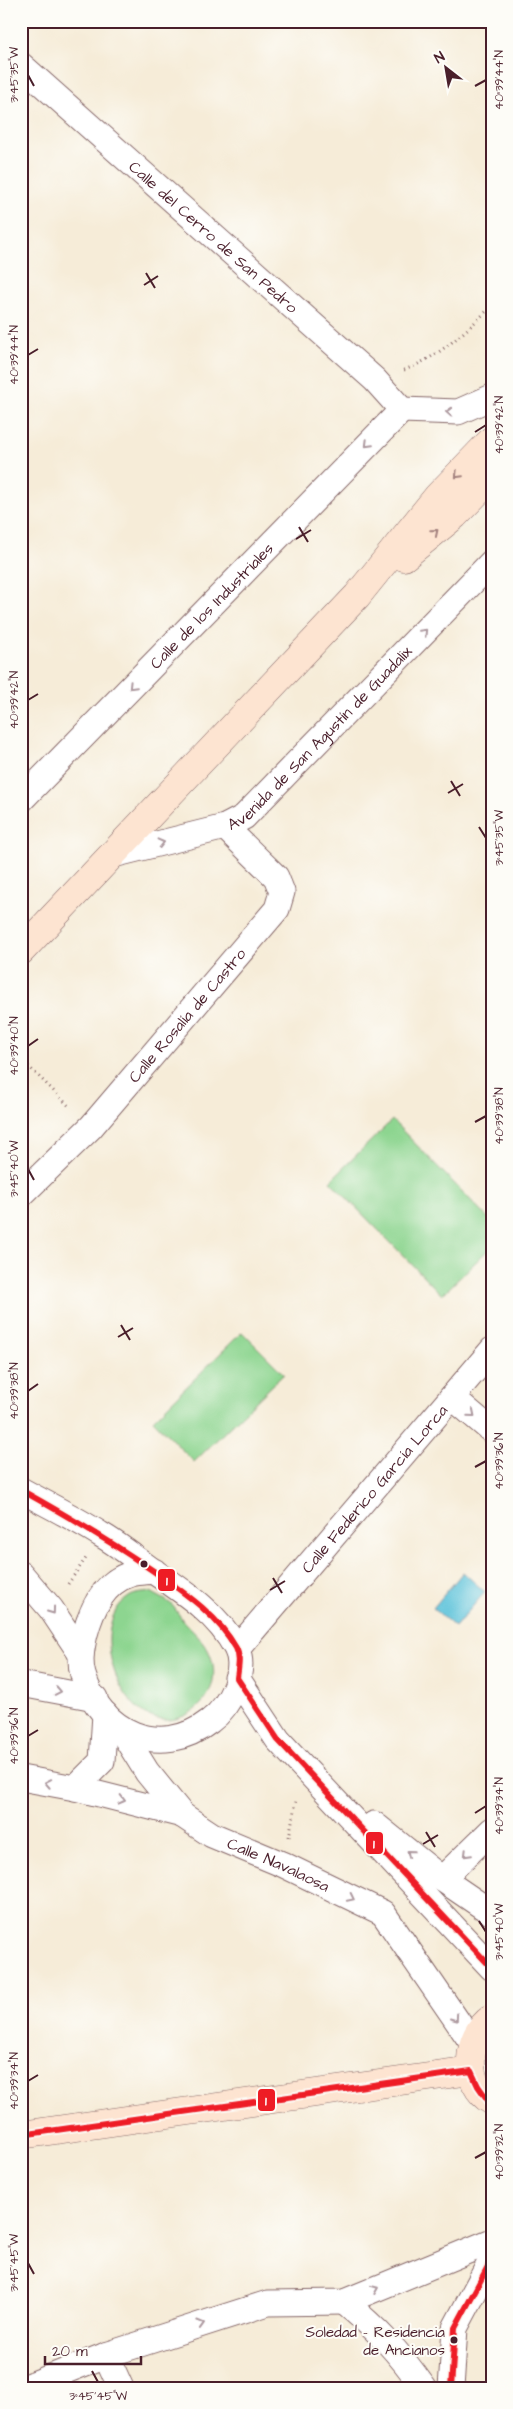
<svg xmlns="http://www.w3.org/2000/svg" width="513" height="2409" viewBox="0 0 513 2409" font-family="'Architects Daughter',sans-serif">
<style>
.green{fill:#8dd590;stroke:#6c7a5e}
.water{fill:#5cc2da;stroke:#537082}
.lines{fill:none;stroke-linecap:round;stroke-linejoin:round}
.street-casing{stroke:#866768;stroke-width:27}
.secondary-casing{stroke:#866768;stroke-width:29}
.path{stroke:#866768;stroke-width:3;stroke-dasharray:1 4;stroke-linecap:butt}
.street{stroke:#fff;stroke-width:25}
.secondary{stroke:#fde4d1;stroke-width:28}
.bus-1-casing{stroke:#fdfcf7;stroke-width:10}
.bus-1{stroke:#ee1c25;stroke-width:6}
.oneway{stroke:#ae9aa0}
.oneway2{stroke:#a4827e}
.ticks{fill:none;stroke:#4a1f2b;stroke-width:2}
.bus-dot{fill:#4a1f2b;stroke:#fdfcf7;stroke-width:2}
.labels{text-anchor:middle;stroke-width:4;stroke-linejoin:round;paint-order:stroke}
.bus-label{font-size:15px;fill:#4a1f2b;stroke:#fdfcf7;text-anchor:end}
.street-label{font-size:16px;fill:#4a1f2b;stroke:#fdfcf7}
.line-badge{stroke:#fdfcf7;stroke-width:2}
.badge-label{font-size:14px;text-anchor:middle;font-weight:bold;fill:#fff}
.neatline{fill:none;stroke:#4a1f2b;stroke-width:2}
.ticks-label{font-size:12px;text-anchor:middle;fill:#4a1f2b}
</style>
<rect width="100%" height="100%" fill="#fdfcf7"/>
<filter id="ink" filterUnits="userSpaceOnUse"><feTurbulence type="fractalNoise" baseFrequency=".02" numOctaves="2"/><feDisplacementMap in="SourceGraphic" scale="10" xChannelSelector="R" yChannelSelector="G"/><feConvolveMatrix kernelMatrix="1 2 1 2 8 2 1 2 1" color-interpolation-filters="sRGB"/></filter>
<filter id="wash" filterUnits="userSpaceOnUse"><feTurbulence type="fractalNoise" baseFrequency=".0096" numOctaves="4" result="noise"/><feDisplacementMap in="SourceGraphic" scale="20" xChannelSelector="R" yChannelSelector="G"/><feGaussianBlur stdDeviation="1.12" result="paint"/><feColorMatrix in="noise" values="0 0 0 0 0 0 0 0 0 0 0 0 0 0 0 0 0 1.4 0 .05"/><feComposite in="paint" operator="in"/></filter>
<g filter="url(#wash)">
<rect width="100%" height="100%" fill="#f6ecd8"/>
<path class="green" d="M 392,1120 L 492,1222 L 492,1246 L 442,1295 L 330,1181 Z
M 242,1332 L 284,1374 L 194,1462 L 153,1420 Z
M 151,1592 C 157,1596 165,1599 171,1604 C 176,1609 180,1617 184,1622 C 192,1631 201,1638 207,1648 C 223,1676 209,1708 179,1718 C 123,1737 83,1625 129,1597 C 134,1593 145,1593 151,1592 Z"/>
<path class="water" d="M 463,1572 L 485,1592 L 455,1627 L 433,1608 Z"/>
</g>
<g filter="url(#ink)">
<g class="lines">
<g class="street-casing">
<g id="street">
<path id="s1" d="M 21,65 L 375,380 L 402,410"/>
<path d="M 402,410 L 458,412 L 492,397"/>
<path id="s2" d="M 21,800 L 402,410"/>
<path id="s3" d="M 113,855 L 225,827 L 244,817 L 492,562"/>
<path id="s4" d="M 21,1195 L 91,1127 L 277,909 L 282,892 L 276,877 L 225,827"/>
<path d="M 452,1397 L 492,1431"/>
<path d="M 21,1490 C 48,1505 75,1518 100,1534 C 119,1545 136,1559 153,1571 C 184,1592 218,1614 236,1648 C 248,1671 229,1707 210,1721 C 160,1760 100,1733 83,1675 C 79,1661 82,1647 85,1634 C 92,1608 104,1582 131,1574 C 138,1572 147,1572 154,1571"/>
<path d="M 21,1574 L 51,1609 L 81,1654"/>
<path id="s5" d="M 237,1649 L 492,1350"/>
<path d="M 237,1678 L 278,1740 L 492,1968"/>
<path d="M 21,1684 L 95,1698"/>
<path d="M 121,1730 L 147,1772 L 182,1815"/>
<path id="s6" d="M 21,1778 L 75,1788 L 182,1815 L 212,1835 L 284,1865 L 383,1913 L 473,2044"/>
<path d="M 75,1788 L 102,1761 L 105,1714"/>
<path d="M 374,1824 L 442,1879 L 492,1913"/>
<path d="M 442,1879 L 492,1830"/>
<path d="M 344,2302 C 378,2330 398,2351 424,2388"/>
<path d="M 106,2355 L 121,2388"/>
<path d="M 23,2388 L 106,2355 L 268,2303 L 344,2302 L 492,2241"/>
<path d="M 451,2388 L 455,2328 L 492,2259"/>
</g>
</g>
<g class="secondary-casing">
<path id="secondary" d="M 404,557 L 455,515 L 492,477
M 21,951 L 357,596 L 437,497 L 492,440
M 492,2018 C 466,2036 462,2084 492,2101
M 21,2135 L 471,2071"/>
</g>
<path class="path" d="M 404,370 C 438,358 466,331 492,306
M 21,1059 L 71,1108
M 68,1584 L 86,1558
M 289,1837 L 296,1801"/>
<use href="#street" class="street"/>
<use href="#secondary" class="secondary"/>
<g class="bus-1-casing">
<path id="bus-1" d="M 21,1490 C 66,1515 110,1541 152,1570 C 183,1592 217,1614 236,1648 C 241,1657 238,1669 237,1678 L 278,1740 L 492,1968
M 21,2135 L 471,2071 L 478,2086 L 492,2106
M 451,2388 L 455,2328 L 492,2259"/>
</g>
<use href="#bus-1" class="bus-1"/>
</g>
<defs><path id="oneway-chevron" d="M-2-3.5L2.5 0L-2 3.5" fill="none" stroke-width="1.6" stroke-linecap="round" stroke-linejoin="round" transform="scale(1.25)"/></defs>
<g class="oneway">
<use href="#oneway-chevron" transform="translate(449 412) rotate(-177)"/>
<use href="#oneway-chevron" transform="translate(368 444) rotate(135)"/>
<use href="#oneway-chevron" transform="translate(424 632) rotate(-46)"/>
<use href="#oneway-chevron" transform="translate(132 686) rotate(134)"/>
<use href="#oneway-chevron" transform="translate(161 843) rotate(-14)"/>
<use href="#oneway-chevron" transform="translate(472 1414) rotate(40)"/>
<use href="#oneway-chevron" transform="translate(52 1611) rotate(54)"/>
<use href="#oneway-chevron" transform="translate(58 1691) rotate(11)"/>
<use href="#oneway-chevron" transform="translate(48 1783) rotate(-169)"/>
<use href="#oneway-chevron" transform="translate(122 1800) rotate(14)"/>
<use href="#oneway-chevron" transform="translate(410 1853) rotate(-141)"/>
<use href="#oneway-chevron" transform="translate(467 1854) rotate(135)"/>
<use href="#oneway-chevron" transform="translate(351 1898) rotate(26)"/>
<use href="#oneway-chevron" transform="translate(455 2018) rotate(55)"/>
<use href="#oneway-chevron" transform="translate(375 2289) rotate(-22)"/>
<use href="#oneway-chevron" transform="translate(201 2324) rotate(-17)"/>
</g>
<g class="oneway2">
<use href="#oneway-chevron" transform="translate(458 475) rotate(134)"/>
<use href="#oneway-chevron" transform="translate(435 532) rotate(-40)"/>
</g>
</g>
<path class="ticks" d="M 28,75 L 34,86M 475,86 L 486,80M 146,273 L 155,288M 144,285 L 158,276M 28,355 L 38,349M 475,432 L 486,425M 299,527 L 308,542M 296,539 L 311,530M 28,700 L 38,694M 451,781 L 460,796M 448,793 L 463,784M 479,827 L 486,838M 28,1046 L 38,1039M 475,1122 L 486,1116M 28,1169 L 34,1180M 121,1325 L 130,1340M 118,1337 L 133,1328M 28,1391 L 38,1384M 475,1467 L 486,1461M 273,1578 L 282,1593M 270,1590 L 285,1581M 28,1736 L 38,1730M 475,1813 L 486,1806M 426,1832 L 435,1847M 423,1844 L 438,1835M 479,1921 L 486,1932M 28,2081 L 38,2075M 475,2158 L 486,2152M 28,2263 L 34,2274M 92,2371 L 98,2382"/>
<g class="bus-dot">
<circle cx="144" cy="1564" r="4.5"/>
<circle cx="454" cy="2340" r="4.5"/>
</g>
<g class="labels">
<g class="bus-label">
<text x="445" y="2337">Soledad - Residencia<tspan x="445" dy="18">de Ancianos</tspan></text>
</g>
<g class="street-label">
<text dy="6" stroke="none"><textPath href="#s1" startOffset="258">Calle del Cerro de San Pedro</textPath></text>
<text dy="6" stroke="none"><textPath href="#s2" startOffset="272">Calle de los Industriales</textPath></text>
<text dy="6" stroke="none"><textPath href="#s3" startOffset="246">Avenida de San Agustín de Guadalix</textPath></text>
<text dy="6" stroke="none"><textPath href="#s4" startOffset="245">Calle Rosalía de Castro</textPath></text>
<text dy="6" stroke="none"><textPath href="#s5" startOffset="211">Calle Federico García Lorca</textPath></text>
<text dy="6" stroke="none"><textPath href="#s6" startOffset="274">Calle Navalaosa</textPath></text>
</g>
</g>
<g class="line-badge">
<rect x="157" y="1568" width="19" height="24" rx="5" fill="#ee1c25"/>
<rect x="365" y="1831" width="19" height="24" rx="5" fill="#ee1c25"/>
<rect x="257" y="2088" width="19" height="24" rx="5" fill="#ee1c25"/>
</g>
<g class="badge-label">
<text x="167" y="1585">1</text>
<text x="374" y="1848">1</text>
<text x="266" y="2105">1</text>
</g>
<rect width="513" height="2409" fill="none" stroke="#fdfcf7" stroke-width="55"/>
<g transform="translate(446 68) rotate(329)" stroke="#fdfcf7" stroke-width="4" paint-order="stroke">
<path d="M0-4L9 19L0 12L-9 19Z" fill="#4a1f2b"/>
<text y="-8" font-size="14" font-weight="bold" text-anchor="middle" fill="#4a1f2b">N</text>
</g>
<path d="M45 2356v8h96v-8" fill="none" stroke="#4a1f2b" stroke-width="2.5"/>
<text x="52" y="2356" font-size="15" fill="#4a1f2b" stroke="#fdfcf7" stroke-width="4" paint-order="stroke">20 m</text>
<rect x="28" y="28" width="458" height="2354" class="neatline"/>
<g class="ticks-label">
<text transform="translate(14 75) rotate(-90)" y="4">3°45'35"W</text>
<text transform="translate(499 80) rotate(-90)" y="4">40°39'44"N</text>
<text transform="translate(14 355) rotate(-90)" y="4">40°39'44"N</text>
<text transform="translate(499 425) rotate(-90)" y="4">40°39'42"N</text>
<text transform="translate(14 700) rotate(-90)" y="4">40°39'42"N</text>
<text transform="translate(499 838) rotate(-90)" y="4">3°45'35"W</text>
<text transform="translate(14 1046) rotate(-90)" y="4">40°39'40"N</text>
<text transform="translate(499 1116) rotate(-90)" y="4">40°39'38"N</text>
<text transform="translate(14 1169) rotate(-90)" y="4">3°45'40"W</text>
<text transform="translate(14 1391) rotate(-90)" y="4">40°39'38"N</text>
<text transform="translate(499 1461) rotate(-90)" y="4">40°39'36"N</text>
<text transform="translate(14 1736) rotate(-90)" y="4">40°39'36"N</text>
<text transform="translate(499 1806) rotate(-90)" y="4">40°39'34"N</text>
<text transform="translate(499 1932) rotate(-90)" y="4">3°45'40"W</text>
<text transform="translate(14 2081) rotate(-90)" y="4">40°39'34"N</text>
<text transform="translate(499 2152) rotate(-90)" y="4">40°39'32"N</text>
<text transform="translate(14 2263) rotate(-90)" y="4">3°45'45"W</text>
<text x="98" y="2400">3°45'45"W</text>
</g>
</svg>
